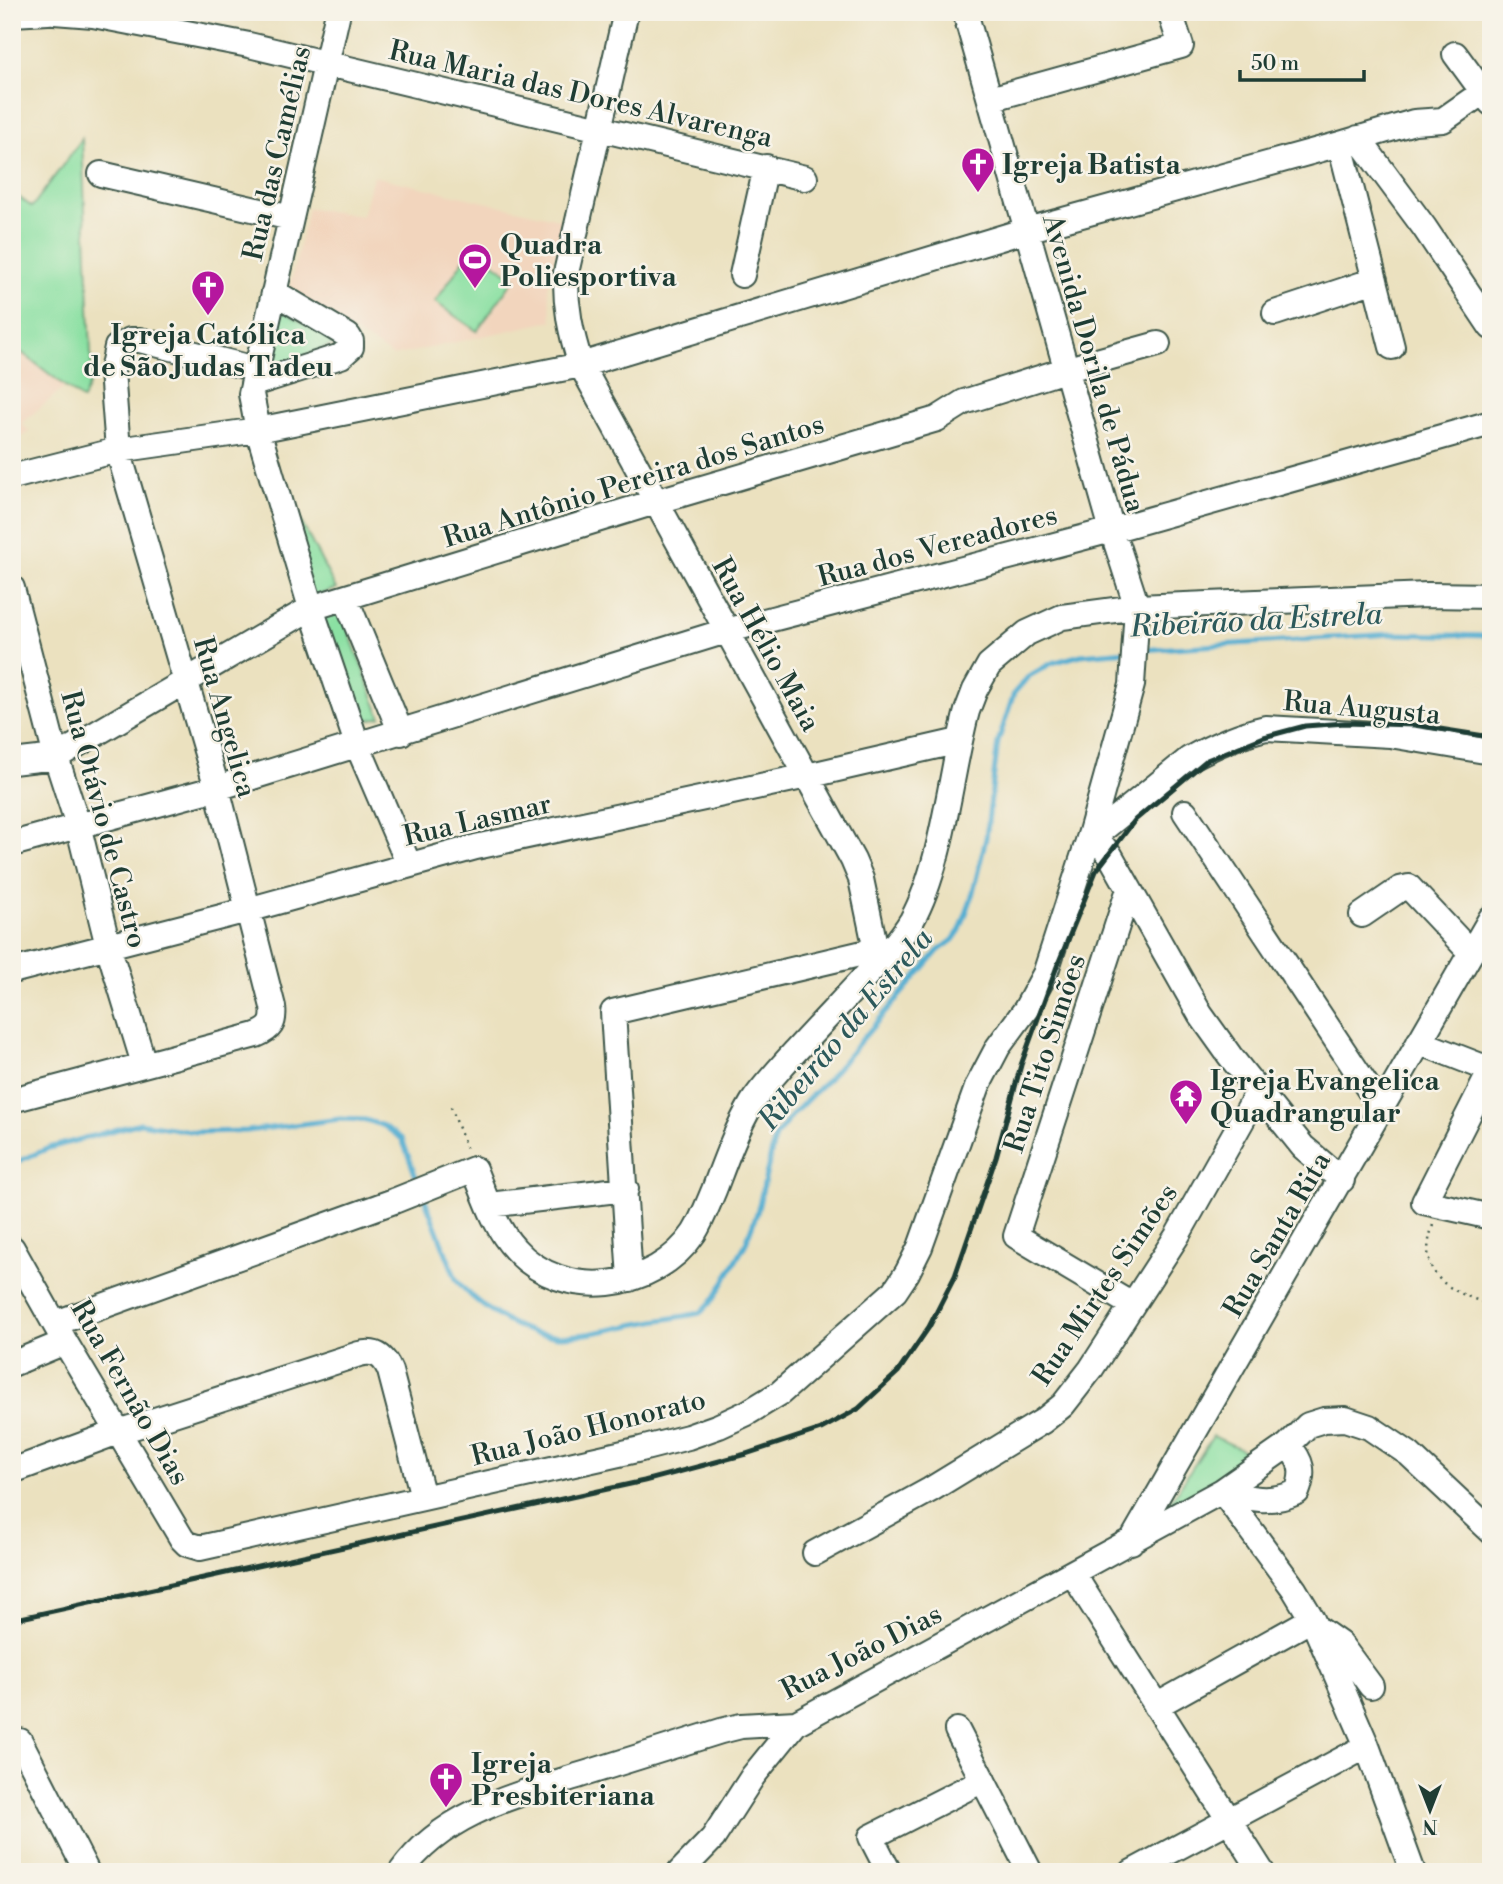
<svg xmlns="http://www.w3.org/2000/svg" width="1503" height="1884" viewBox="0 0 1503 1884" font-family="'Libre Bodoni',serif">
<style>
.built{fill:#f2d5bd}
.green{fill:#8be0a3;stroke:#558e6c;stroke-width:2}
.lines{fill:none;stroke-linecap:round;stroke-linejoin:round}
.stream{stroke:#54aed1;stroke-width:5}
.minor-casing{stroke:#3e5649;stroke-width:28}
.path{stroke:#3e5649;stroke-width:2.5;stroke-dasharray:2 5;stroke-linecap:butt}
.minor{stroke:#fff;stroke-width:24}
.rail{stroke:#1f3d34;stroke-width:5}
.labels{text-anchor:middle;stroke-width:5;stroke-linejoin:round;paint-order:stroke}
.street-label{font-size:28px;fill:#1f3d34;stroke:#f7f3e8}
.poi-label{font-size:28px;font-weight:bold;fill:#1f3d34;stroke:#f7f3e8;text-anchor:start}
.water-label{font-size:30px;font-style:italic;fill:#2c595b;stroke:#f7f3e8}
</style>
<rect width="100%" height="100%" fill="#f7f3e8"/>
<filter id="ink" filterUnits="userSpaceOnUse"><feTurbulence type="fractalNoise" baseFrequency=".0143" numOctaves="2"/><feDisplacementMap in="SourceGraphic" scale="14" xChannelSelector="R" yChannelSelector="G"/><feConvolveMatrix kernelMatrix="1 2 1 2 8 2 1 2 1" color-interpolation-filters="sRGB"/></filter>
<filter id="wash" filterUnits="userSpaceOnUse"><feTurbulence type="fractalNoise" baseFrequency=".00686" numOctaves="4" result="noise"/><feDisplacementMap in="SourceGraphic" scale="28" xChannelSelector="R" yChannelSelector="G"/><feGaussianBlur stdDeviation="1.57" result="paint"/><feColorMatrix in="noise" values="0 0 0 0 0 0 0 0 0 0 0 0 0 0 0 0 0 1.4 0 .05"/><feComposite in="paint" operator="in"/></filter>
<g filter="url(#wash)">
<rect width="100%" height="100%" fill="#ebe1bf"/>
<path class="built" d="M 373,176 L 563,220 L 548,288 L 552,321 L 393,356 L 289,291 L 308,208 L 362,216 Z
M 12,345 L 65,387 L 22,423 L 29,432 L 12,444 Z"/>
<path class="green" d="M 82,139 L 92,377 L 83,400 L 12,345 L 12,192 L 32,207 Z
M 472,248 L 515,278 L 477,331 L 435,302 Z
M 283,311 L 337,343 L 273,368 L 266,365 Z
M 289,508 L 298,516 L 336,589 L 312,597 Z
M 340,609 L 381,717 L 358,722 L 320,614 Z
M 1213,1436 L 1254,1455 L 1238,1470 L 1165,1510 Z"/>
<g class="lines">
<path class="stream" d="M 1140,650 L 1392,634 L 1491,636
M 12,1164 L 49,1148 L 140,1123 L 196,1132 L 247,1131 L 340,1119 L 366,1120 L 384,1126 L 402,1139 L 419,1185
M 424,1197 L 456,1279 C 474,1304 515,1331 546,1335 C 577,1339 611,1329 642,1323 C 661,1320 681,1317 700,1313 L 714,1299 L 745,1245 L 757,1213 L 775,1137 L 793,1114 L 829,1078 L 938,951 L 953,940 L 960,930 L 971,900 L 986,838 L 998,742 L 1014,693 L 1029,676 L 1052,663 L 1081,655 L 1127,651"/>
</g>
</g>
<g filter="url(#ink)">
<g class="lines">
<g class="minor-casing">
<path id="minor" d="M 54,12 L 93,15 L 249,45 L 805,178
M 338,12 L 251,394 L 258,430 L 311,608 L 357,744 L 409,865
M 626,12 L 566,273 C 565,306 571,334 581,365 L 853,860 L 861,879 L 876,950 L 882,958
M 12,14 L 48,12
M 1455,54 L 1491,103
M 990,99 L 1181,46 L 1170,12
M 1358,138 L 1424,227 L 1491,327
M 1340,144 L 1392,347
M 101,174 L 291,218
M 742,275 L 766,167
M 1275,313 L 1375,280
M 253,384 L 341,356 L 351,347 L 351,341 L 348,336 L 274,292
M 12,477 L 118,450 L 258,430 L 581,365 L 1027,230 L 1340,144 L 1414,122 L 1443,120 L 1483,92
M 12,588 L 56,757 L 78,825 L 108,946 L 144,1064
M 346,599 L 401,733
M 12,762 L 56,757 L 311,608 L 655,502 L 937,419 L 964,402 L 1068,369 L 1158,344
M 1185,812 L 1382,1109
M 1091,832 L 1102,830 L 1189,759 C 1213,746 1240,734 1266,728 L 1390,735 L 1491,752
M 1091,832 L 1110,855 L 1200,1014 L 1230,1056 L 1303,1147 L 1342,1180
M 12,844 L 217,788 L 726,631 L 1112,530 L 1491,423
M 1129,889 L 1016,1236 L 1132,1305
M 1362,915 L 1400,889 L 1409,887 L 1471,953
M 12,971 L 248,910 L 476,847 L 807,776 L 959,741
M 1419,1042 L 1491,1070
M 1491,1070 L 1424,1202 L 1491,1217
M 12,1100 L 256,1035 C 271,1029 275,1023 273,1007 L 217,788 L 118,450 L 112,371 L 117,347 L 130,340 L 140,340 L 255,369
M 489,1205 L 626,1189
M 12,1248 L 65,1342 L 182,1539 L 187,1544 L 200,1548 L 641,1449 L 688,1437 L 719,1426 L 747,1413 L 780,1393 L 895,1291 L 907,1273 L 920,1247 L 978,1085 L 998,1047 L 1026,1009 L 1045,974 L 1091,832 L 1132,685 L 1137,607 L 1112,530 L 965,12
M 630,1279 L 613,1012 L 876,950
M 56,1323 L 394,1201 L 474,1169 C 485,1196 495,1228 515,1249 C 563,1303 655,1291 694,1233 C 702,1220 708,1204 714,1190 C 725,1161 736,1130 752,1103 C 760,1090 772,1078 782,1066 C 808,1037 835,1009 861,981 C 879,962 899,942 912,920 C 943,864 950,774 967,711 L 975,690 L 989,665 L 1027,633 L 1062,617 L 1137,607 L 1428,595 L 1491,596
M 12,1364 L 65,1342
M 12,1471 L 118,1432 L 359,1354 C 375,1350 384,1356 390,1371 L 423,1497
M 1222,1491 L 1294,1589 L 1312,1619 L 1367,1746 L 1413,1872
M 1222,1491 C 1249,1499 1271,1504 1297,1492 C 1305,1472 1302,1461 1288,1445
M 1131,1542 L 1491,918
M 815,1553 L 930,1490 L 1043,1421 L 1063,1405 L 1091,1369 L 1177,1236 L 1258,1092
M 1073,1574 L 1262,1872
M 1320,1630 L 1340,1644 L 1371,1686
M 1156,1706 L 1312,1619
M 957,1730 L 1030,1872
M 20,1741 L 87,1872
M 401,1872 C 444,1811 520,1794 587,1773 C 632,1759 676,1745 721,1731 L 741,1726 L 796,1723 L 1222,1491 L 1288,1445 L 1308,1425 L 1324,1420 L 1345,1419 L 1369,1427 L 1409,1454 L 1491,1531
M 680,1872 L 713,1838 L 753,1776 L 796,1723
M 889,1872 L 871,1837 L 983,1780
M 1132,1872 L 1367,1746"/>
</g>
<path class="path" d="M 451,1107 L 467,1150
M 1433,1225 C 1415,1277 1450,1291 1491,1305"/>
<use href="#minor" class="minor"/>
<path class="rail" d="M 12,1620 L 644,1481 L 746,1454 L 821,1429 L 858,1409 L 898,1372 L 929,1327 L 955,1276 L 996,1157 L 1021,1065 L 1056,969 L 1096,871 L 1135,820 L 1207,760 L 1264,737 L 1305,726 L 1345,723 L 1414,725 L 1491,737"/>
</g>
</g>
<defs>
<g id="church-pin" transform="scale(1.75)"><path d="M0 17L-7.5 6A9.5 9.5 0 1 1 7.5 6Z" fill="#b5179e" stroke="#f7f3e8"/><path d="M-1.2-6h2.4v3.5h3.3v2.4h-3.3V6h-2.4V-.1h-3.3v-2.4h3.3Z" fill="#fff"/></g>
<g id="stadium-pin" transform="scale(1.75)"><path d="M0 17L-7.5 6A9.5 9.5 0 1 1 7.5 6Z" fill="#b5179e" stroke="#f7f3e8"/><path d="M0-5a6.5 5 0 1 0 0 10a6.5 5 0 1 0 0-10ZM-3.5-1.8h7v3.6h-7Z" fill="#fff"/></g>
<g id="temple-pin" transform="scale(1.75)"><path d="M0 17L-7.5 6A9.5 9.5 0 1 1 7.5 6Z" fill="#b5179e" stroke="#f7f3e8"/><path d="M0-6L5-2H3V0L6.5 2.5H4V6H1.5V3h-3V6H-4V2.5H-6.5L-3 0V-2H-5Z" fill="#fff"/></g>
</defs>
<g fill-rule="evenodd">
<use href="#church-pin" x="978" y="164"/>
<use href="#stadium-pin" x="475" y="260"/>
<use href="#church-pin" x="208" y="287"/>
<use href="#temple-pin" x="1186" y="1096"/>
<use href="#church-pin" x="446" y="1779"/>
</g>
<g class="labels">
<g class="street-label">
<text transform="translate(581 93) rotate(13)" y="10">Rua Maria das Dores Alvarenga</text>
<text transform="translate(276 153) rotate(-77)" y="10">Rua das Camélias</text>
<text transform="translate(1095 363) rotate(74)" y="10">Avenida Dorila de Pádua</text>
<text transform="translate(633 480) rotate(-17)" y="10">Rua Antônio Pereira dos Santos</text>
<text transform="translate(937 545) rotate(-15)" y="10">Rua dos Vereadores</text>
<text transform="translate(767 644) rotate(61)" y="10">Rua Hélio Maia</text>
<text transform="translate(1362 707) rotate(5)" y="10">Rua Augusta</text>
<text transform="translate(226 717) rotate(74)" y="10">Rua Angelica</text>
<text transform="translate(105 819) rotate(75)" y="10">Rua Otávio de Castro</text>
<text transform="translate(477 819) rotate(-13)" y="10">Rua Lasmar</text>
<text transform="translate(1044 1053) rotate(-72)" y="10">Rua Tito Simões</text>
<text transform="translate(1276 1234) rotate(-60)" y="10">Rua Santa Rita</text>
<text transform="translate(1104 1284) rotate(-56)" y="10">Rua Mirtes Simões</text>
<text transform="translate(131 1392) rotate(60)" y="10">Rua Fernão Dias</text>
<text transform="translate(588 1427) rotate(-14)" y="10">Rua João Honorato</text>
<text transform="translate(861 1651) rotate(-27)" y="10">Rua João Dias</text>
</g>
<g class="poi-label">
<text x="1002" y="174">Igreja Batista</text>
<text x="500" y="254">Quadra<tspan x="500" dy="32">Poliesportiva</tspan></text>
<text x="208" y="344" text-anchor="middle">Igreja Católica<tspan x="208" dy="32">de São Judas Tadeu</tspan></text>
<text x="1210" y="1090">Igreja Evangelica<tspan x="1210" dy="32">Quadrangular</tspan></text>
<text x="471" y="1773">Igreja<tspan x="471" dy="32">Presbiteriana</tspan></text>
</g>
<g class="water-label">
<text transform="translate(1256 620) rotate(-3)" y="10">Ribeirão da Estrela</text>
<text transform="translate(845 1029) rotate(-50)" y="10">Ribeirão da Estrela</text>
</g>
</g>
<rect width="1503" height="1884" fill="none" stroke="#f7f3e8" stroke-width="42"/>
<g transform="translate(1430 1810) rotate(180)" stroke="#f7f3e8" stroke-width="5" paint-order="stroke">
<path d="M0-5L12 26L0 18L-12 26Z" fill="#1f3d34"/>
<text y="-10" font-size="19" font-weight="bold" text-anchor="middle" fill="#1f3d34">N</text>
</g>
<path d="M1240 70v10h124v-10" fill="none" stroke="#1f3d34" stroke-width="3.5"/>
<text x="1251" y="70" font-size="21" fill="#1f3d34" stroke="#f7f3e8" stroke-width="5" paint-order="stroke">50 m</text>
</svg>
